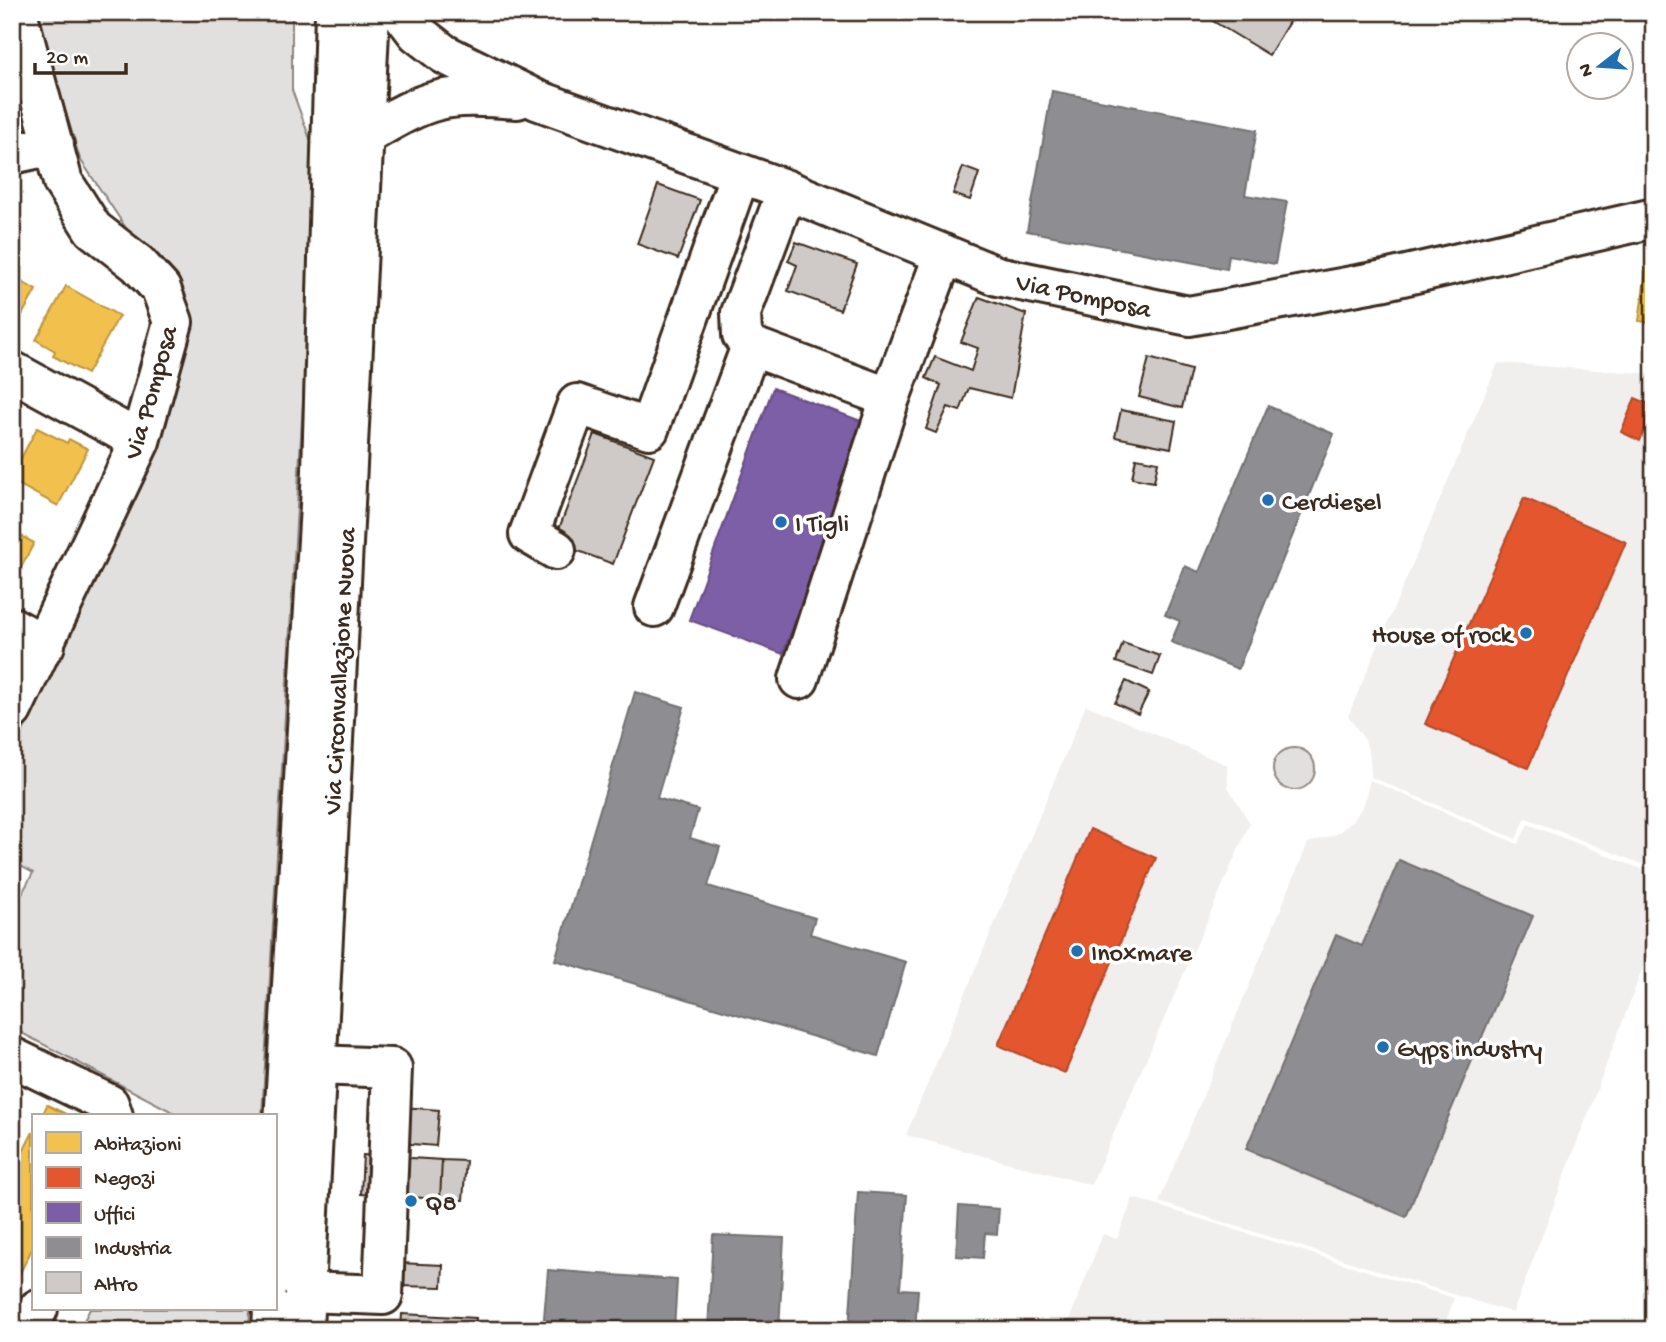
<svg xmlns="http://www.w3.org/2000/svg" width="1666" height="1342" viewBox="0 0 1666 1342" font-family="'Gochi Hand',sans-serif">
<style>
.built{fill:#f1efee}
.green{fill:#e2e0de;stroke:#8e857e;stroke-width:2}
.homes{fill:#f2c14e;stroke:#bb9440;stroke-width:2}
.shops{fill:#e4572e;stroke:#b14a29;stroke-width:2}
.offices{fill:#7b5ea7;stroke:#684e7e;stroke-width:2}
.industry{fill:#8d8d92;stroke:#746f6f;stroke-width:2}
.building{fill:#cfcac7;stroke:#3b2a1e;stroke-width:2}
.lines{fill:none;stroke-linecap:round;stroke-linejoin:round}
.minor-casing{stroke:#3b2a1e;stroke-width:44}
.major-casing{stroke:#3b2a1e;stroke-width:44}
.minor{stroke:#fff;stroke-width:38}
.major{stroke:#fff;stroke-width:38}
.poi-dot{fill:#1f6fb2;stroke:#fff;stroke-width:2.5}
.labels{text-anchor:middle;stroke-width:7;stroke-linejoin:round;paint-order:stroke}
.street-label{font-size:26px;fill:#3b2a1e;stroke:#fff}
.poi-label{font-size:26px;fill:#3b2a1e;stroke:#fff;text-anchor:start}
</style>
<rect width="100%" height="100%" fill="#fff"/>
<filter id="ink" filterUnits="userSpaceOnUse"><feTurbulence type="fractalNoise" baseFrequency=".0143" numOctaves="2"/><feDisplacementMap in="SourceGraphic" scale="14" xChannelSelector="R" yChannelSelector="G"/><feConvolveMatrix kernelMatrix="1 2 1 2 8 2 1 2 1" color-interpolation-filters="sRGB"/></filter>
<g filter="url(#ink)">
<path class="built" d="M 1498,363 L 1654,374 L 1654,869 L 1526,818 L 1516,839 L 1371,777 L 1370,757 L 1365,740 L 1348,716 Z
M 1086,705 L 1227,765 L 1228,787 L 1250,823 L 1091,1185 L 906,1135 Z
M 1370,780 L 1518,844 L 1528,824 L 1654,874 L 1654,938 L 1513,1313 L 1159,1202 L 1308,843 L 1337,834 L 1353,821 L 1364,804 Z
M 1133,1198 L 1454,1298 L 1443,1330 L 1065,1330 L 1103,1234 L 1117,1239 Z"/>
<path class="green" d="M 35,12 L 292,12 L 292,90 L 317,158 L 262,1116 L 180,1116 L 12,1028 L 12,912 L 33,873 L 12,861 L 12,755 L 157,445 L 186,318 L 80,159 Z
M1273 769a21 21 0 1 1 42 0a21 21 0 1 1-42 0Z
M 90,1309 L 250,1309 L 249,1330 L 79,1330 Z"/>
<path class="homes" d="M 1650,242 L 1654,242 L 1654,323 L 1639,321 Z
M 12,276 L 36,290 L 13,331 L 12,331 Z
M 66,286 L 119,316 L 87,374 L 53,356 L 55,351 L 36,340 Z
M 37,428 L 67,443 L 69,439 L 88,449 L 58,506 L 12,481 L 12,475 Z
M 12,531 L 34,543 L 14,581 L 12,581 Z
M 47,1105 L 70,1116 L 42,1116 Z
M 33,1132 L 33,1247 L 19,1275 L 12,1272 L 12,1173 Z"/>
<path class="shops" d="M 1635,398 L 1654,406 L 1640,441 L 1621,432 Z
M 1524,498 L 1626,542 L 1528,768 L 1425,724 Z
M 1090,829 L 1156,858 L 1065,1073 L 998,1045 Z"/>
<path class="offices" d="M 773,388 L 864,422 L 829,519 L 846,525 L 833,559 L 819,554 L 783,654 L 689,620 Z"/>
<path class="industry" d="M 1052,91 L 1257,130 L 1245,195 L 1287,202 L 1275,264 L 1229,255 L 1227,269 L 1027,231 Z
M 1268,406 L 1334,434 L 1238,669 L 1171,642 L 1180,621 L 1165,615 L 1185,566 L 1199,572 Z
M 635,692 L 684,707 L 657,798 L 698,810 L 690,838 L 720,847 L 708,886 L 815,918 L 810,934 L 906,962 L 878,1056 L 555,960 Z
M 1399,860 L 1533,916 L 1406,1217 L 1246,1149 L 1336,935 L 1362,946 Z
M 858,1192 L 907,1195 L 900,1289 L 918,1290 L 915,1330 L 849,1330 Z
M 959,1206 L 999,1209 L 997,1234 L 985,1233 L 983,1258 L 956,1256 Z
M 713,1235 L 784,1238 L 779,1330 L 708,1330 Z
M 548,1270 L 677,1280 L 674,1330 L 543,1330 Z
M 1180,1323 L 1225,1330 L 1179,1330 Z"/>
<path class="building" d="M 1198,12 L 1273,12 L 1289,22 L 1269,55 Z
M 963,167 L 979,173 L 970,200 L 953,194 Z
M 658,185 L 700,200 L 678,259 L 637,244 Z
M 796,242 L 857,264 L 840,310 L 788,291 L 797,265 L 788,261 Z
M 979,297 L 1026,314 L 1011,398 L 969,388 L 960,411 L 948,407 L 936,433 L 926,429 L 941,385 L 926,378 L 935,357 L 971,371 L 978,348 L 961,342 Z
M 1149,358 L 1191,370 L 1182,408 L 1139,397 Z
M 1121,410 L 1176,421 L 1171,448 L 1115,437 Z
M 595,434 L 654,456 L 613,564 L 554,542 Z
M 1136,458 L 1158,462 L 1154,482 L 1132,478 Z
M 1123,643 L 1160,656 L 1153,675 L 1116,662 Z
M 1126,681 L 1149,692 L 1138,714 L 1115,703 Z
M 403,1107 L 439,1110 L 436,1146 L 400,1143 Z
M 363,1155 L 442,1160 L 440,1199 L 361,1194 Z
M 442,1160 L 466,1161 L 463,1200 L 440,1199 Z
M 398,1263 L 443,1265 L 442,1287 L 397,1286 Z
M 402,1314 L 476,1318 L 475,1330 L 401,1330 Z"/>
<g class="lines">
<g class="minor-casing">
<path id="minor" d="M 401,12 L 417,33 L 444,54 L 537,100 L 787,190 L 997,276 L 1189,316 L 1385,280 L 1654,218
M 366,135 C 430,97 442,93 517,99
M 12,154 L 54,145
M 787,190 L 741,313 L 742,335 L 751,346 L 890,398
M 12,371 L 140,441
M 556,550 L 529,534 L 577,404 L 649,429 L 740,174
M 654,607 L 751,346
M 12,627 L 45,645
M 799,679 L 890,398 L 944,254
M 12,710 L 140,441 L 173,322 L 161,289 L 138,264 L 93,229 L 63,182 L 17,12
M 12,1057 L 109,1104 L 113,1116
M 305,1292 L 383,1295 L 392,1068 L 317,1065
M 27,1330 L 38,1309"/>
</g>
<g class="major-casing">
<path id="major" d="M 275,1277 L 322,471 L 335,12
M 272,1330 L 273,1309
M 303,1330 L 370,12"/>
</g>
<use href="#minor" class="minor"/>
<use href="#major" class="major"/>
</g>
</g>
<g class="poi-dot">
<circle cx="1268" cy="500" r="7"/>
<circle cx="781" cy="522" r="7"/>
<circle cx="1526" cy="633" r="7"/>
<circle cx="1077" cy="951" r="7"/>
<circle cx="1383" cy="1047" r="7"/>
<circle cx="411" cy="1201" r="7"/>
</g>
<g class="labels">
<g class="street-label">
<text transform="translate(1084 294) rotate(12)" y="9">Via Pomposa</text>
<text transform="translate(149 392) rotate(-74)" y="9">Via Pomposa</text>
<text transform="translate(338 671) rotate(-87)" y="9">Via Circonvallazione Nuova</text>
</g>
<g class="poi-label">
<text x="1282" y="509">Cerdiesel</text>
<text x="795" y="531">I Tigli</text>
<text x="1512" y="642" text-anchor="end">House of rock</text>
<text x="1091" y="960">Inoxmare</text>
<text x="1397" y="1056">Gyps industry</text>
<text x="425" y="1210">Q8</text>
</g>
</g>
<rect width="1666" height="1342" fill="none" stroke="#fff" stroke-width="42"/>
<rect x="21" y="21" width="1624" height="1300" fill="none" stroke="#3b2a1e" stroke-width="2.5" filter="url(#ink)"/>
<rect x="32" y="1114" width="245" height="196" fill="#ffffff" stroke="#b1aaa5" stroke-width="2"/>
<rect x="46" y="1132" width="35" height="21" fill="#f2c14e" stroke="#b1aaa5" stroke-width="2"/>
<text x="94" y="1150" font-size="21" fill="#3b2a1e">Abitazioni</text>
<rect x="46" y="1167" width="35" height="21" fill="#e4572e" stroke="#b1aaa5" stroke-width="2"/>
<text x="94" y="1184" font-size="21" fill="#3b2a1e">Negozi</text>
<rect x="46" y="1202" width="35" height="21" fill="#7b5ea7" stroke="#b1aaa5" stroke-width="2"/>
<text x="94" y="1220" font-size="21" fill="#3b2a1e">Uffici</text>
<rect x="46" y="1237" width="35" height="21" fill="#8d8d92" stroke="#b1aaa5" stroke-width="2"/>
<text x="94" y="1254" font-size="21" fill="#3b2a1e">Industria</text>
<rect x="46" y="1272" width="35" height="21" fill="#cfcac7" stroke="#b1aaa5" stroke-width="2"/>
<text x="94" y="1290" font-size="21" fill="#3b2a1e">Altro</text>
<g transform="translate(1600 66) rotate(253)"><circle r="33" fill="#ffffff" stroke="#b1aaa5" stroke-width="2"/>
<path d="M0-5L12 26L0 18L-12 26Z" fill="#1f6fb2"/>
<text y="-10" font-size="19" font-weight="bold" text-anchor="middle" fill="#3b2a1e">N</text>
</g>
<path d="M35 63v10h91v-10" fill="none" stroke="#3b2a1e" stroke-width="3.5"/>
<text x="46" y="63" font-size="21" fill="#3b2a1e" stroke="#ffffff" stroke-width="5" paint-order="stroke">20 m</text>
</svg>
